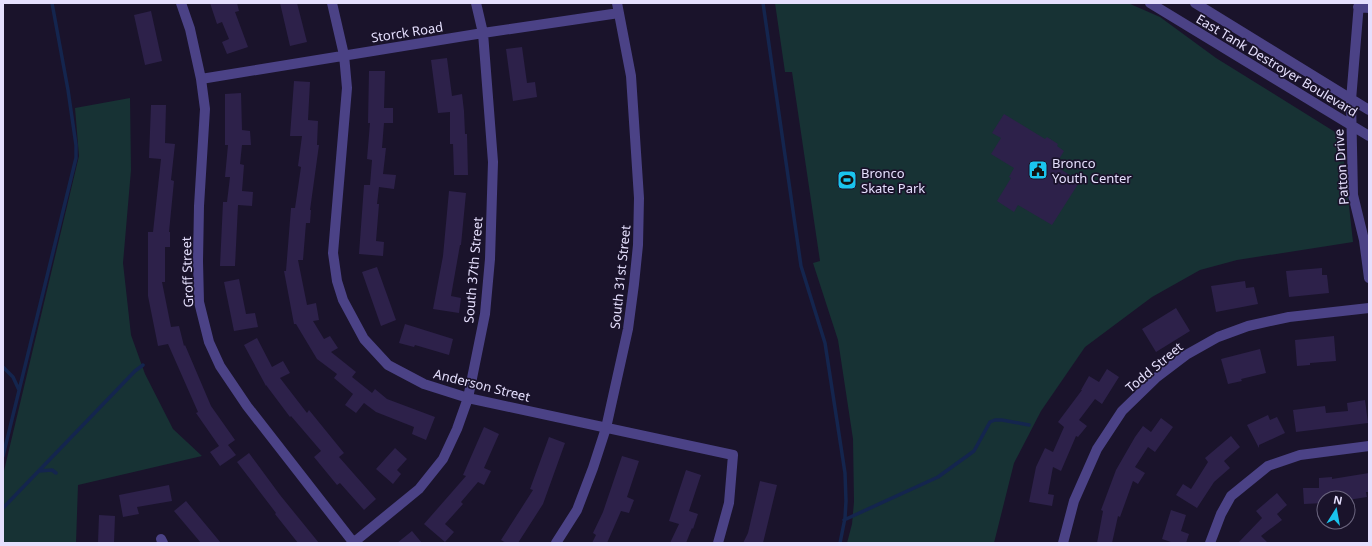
<svg xmlns="http://www.w3.org/2000/svg" width="1372" height="546" viewBox="0 0 1372 546" font-family="'Noto Sans',sans-serif">
<style>
.green{fill:#173234}
.lines{fill:none;stroke-linecap:round;stroke-linejoin:round}
.stream{stroke:#14254e;stroke-width:3.5}
.building{fill:#2d214a}
.minor{stroke:#4b4286;stroke-width:10}
.labels{text-anchor:middle;stroke-width:3.5;stroke-linejoin:round;paint-order:stroke}
.street-label{font-size:13px;fill:#e5dffd;stroke:#1a132b}
.poi-label{font-size:13px;fill:#e5dffd;stroke:#1a132b;text-anchor:start}
</style>
<rect width="100%" height="100%" fill="#1a132b"/>
<path class="green" d="M 775,3 L 1128,3 L 1160,17 L 1216,58 L 1335,132 L 1342,143 L 1353,242 L 1237,260 L 1200,270 L 1152,297 L 1085,347 L 1041,411 L 1014,463 L 994,543 L 847,543 L 852,524 L 854,502 L 853,439 L 838,340 L 813,263 L 820,261 L 792,72 L 785,72 Z
M 130,98 L 131,170 L 123,263 L 131,335 L 145,374 L 173,429 L 202,456 L 78,485 L 76,543 L 3,543 L 3,475 L 79,156 L 75,108 Z"/>
<g class="lines">
<path class="stream" d="M 763,3 L 801,266 L 825,343 L 845,473 L 846,501 L 845,518 L 840,543
M 3,367 L 13,377 L 19,390
M 3,456 L 76,158 L 76,145 L 68,90 L 52,3
M 39,471 L 52,470 L 56,473
M 3,508 L 135,371 L 143,365
M 844,520 L 938,477 L 974,451 L 990,422 L 995,420 L 1002,420 L 1029,425"/>
</g>
<path class="building" d="M 210,3 L 237,3 L 239,11 L 235,12 L 248,47 L 227,54 L 222,42 L 229,39 L 222,22 L 217,24 Z
M 280,3 L 297,3 L 307,42 L 290,46 Z
M 151,11 L 162,61 L 145,65 L 134,15 Z
M 522,47 L 527,83 L 535,82 L 537,97 L 513,101 L 506,49 Z
M 447,58 L 452,96 L 462,94 L 464,111 L 465,134 L 467,134 L 468,175 L 454,175 L 453,144 L 450,144 L 450,112 L 438,113 L 431,60 Z
M 369,71 L 385,71 L 384,108 L 393,108 L 393,123 L 384,123 L 382,148 L 386,148 L 383,174 L 396,175 L 394,189 L 379,187 L 377,204 L 379,204 L 376,241 L 384,242 L 383,256 L 359,254 L 364,185 L 370,185 L 372,160 L 367,159 L 370,123 L 368,123 Z
M 294,81 L 310,82 L 308,120 L 318,121 L 317,145 L 319,145 L 310,210 L 311,210 L 310,223 L 306,223 L 303,260 L 298,260 L 307,305 L 316,303 L 319,320 L 313,321 L 324,339 L 330,336 L 338,348 L 331,352 L 356,372 L 352,377 L 372,393 L 375,389 L 387,399 L 435,417 L 426,440 L 412,434 L 414,427 L 376,412 L 364,403 L 356,413 L 345,405 L 353,394 L 334,378 L 337,374 L 317,359 L 296,324 L 294,324 L 284,271 L 286,271 L 291,208 L 295,208 L 301,167 L 298,166 L 302,136 L 290,136 Z
M 241,93 L 242,130 L 250,131 L 251,145 L 242,145 L 240,164 L 244,165 L 242,191 L 253,192 L 252,206 L 238,205 L 235,266 L 220,266 L 223,202 L 227,202 L 230,177 L 225,177 L 228,145 L 225,145 L 225,94 Z
M 151,105 L 166,105 L 165,143 L 175,144 L 171,180 L 174,181 L 169,232 L 170,232 L 170,247 L 165,247 L 165,282 L 162,282 L 171,327 L 179,326 L 184,346 L 185,345 L 211,406 L 235,440 L 228,445 L 236,455 L 220,466 L 210,452 L 219,446 L 196,413 L 198,412 L 168,344 L 158,346 L 148,296 L 148,232 L 153,232 L 161,159 L 149,158 Z
M 1004,114 L 1045,139 L 1047,137 L 1058,144 L 1057,146 L 1064,151 L 1055,166 L 1080,181 L 1052,225 L 1018,205 L 1014,212 L 997,201 L 1011,178 L 1009,177 L 1014,168 L 991,154 L 1001,138 L 992,133 Z
M 449,191 L 466,193 L 461,245 L 460,245 L 451,296 L 461,298 L 459,313 L 433,309 L 443,256 Z
M 377,267 L 396,320 L 381,326 L 362,272 Z
M 1322,268 L 1322,275 L 1327,275 L 1329,293 L 1289,297 L 1286,271 Z
M 239,279 L 246,314 L 255,313 L 258,327 L 234,331 L 224,282 Z
M 1245,281 L 1246,288 L 1254,287 L 1258,304 L 1216,312 L 1211,286 Z
M 1176,308 L 1190,331 L 1156,352 L 1142,329 Z
M 405,324 L 453,339 L 449,355 L 415,345 L 414,347 L 399,343 Z
M 1334,336 L 1336,361 L 1310,363 L 1310,365 L 1297,366 L 1295,340 Z
M 257,338 L 272,367 L 283,361 L 290,373 L 280,378 L 307,413 L 309,410 L 344,453 L 339,457 L 376,499 L 364,510 L 340,483 L 337,485 L 314,457 L 321,451 L 291,416 L 290,417 L 266,385 L 266,386 L 244,345 Z
M 1260,349 L 1266,373 L 1241,379 L 1242,381 L 1228,384 L 1221,359 Z
M 1107,369 L 1119,377 L 1102,404 L 1095,399 L 1079,420 L 1087,426 L 1078,437 L 1076,436 L 1061,471 L 1053,467 L 1048,494 L 1054,495 L 1052,506 L 1029,502 L 1036,467 L 1045,448 L 1053,452 L 1064,427 L 1058,422 L 1082,390 L 1081,390 L 1089,376 L 1099,382 Z
M 1365,400 L 1368,423 L 1296,432 L 1293,410 L 1325,406 L 1326,413 L 1348,411 L 1347,403 Z
M 1268,415 L 1270,420 L 1277,417 L 1285,433 L 1259,445 L 1259,448 L 1247,425 Z
M 1161,418 L 1173,427 L 1155,452 L 1148,447 L 1135,467 L 1145,473 L 1138,484 L 1133,481 L 1120,517 L 1118,516 L 1112,543 L 1097,543 L 1103,511 L 1101,510 L 1116,470 L 1135,437 L 1143,426 L 1151,432 Z
M 484,427 L 499,434 L 484,468 L 491,471 L 484,485 L 478,482 L 461,502 L 463,504 L 445,524 L 454,532 L 445,542 L 424,524 L 466,476 L 463,475 Z
M 1231,436 L 1240,447 L 1224,461 L 1230,468 L 1214,482 L 1197,508 L 1176,495 L 1183,484 L 1191,489 L 1208,462 L 1205,458 Z
M 549,437 L 565,443 L 543,504 L 518,543 L 506,543 L 501,540 L 533,490 L 530,489 Z
M 395,448 L 407,459 L 397,470 L 401,474 L 393,484 L 376,469 Z
M 249,453 L 280,495 L 319,543 L 298,543 L 275,514 L 276,513 L 237,462 Z
M 622,456 L 639,461 L 627,497 L 634,500 L 629,513 L 621,511 L 607,543 L 592,543 L 596,535 L 593,533 L 603,512 Z
M 686,470 L 701,475 L 689,511 L 698,514 L 693,529 L 692,528 L 686,543 L 670,543 L 679,524 L 669,521 Z
M 1369,473 L 1369,492 L 1366,492 L 1367,497 L 1348,500 L 1348,498 L 1324,498 L 1324,503 L 1304,504 L 1303,488 L 1319,488 L 1319,478 L 1332,477 L 1332,479 Z
M 760,481 L 777,485 L 763,543 L 743,543 L 748,533 Z
M 169,485 L 172,501 L 137,507 L 139,514 L 123,517 L 119,495 Z
M 1277,493 L 1287,505 L 1277,514 L 1282,520 L 1261,536 L 1268,543 L 1238,543 L 1262,518 L 1256,511 Z
M 186,501 L 221,543 L 201,543 L 174,511 Z
M 1171,510 L 1186,515 L 1181,531 L 1189,534 L 1186,543 L 1174,543 L 1162,539 Z
M 99,515 L 115,516 L 114,543 L 98,543 Z
M 412,531 L 422,543 L 397,543 Z"/>
<g class="lines">
<path class="minor" d="M 181,3 L 190,29 L 201,79 L 205,109 L 199,206 L 198,261 L 199,302 L 209,342 L 220,366 L 247,406 L 353,542
M 332,3 L 344,55 L 347,88 L 333,253 L 337,281 L 343,300 L 364,339 L 388,365 L 424,384 L 468,398 L 733,455 L 729,503 L 718,543
M 1150,3 L 1369,136
M 1195,3 L 1369,110
M 1359,3 L 1351,100 L 1353,195 L 1364,240 L 1369,278
M 1358,7 L 1369,8
M 201,79 L 483,33 L 619,13
M 161,539 L 163,543
M 353,543 L 419,489 L 443,459 L 457,429 L 468,398 L 485,314 L 490,259 L 493,162 L 483,33 L 476,3
M 556,543 L 577,510 L 593,468 L 606,428 L 628,329 L 634,284 L 638,245 L 639,198 L 631,76 L 617,3
M 1063,543 L 1074,501 L 1097,449 L 1122,411 L 1157,377 L 1186,355 L 1218,337 L 1248,326 L 1289,317 L 1369,308
M 1210,543 L 1221,514 L 1231,496 L 1268,466 L 1300,455 L 1369,446"/>
</g>
<defs>
<g id="civic-square" transform="scale(1)"><rect x="-9" y="-9" width="18" height="18" rx="4" fill="#1ac4ee" stroke="#1a132b"/><path d="M-.6-6.5H3V-4.5H.6V-3L4-1V1h2V6H-6V1h2V-1L-.6-3ZM-1.2 2.5V6h2.4V2.5Z" fill="#111"/></g>
<g id="stadium-square" transform="scale(1)"><rect x="-9" y="-9" width="18" height="18" rx="4" fill="#1ac4ee" stroke="#1a132b"/><path d="M0-5a6.5 5 0 1 0 0 10a6.5 5 0 1 0 0-10ZM-3.5-1.8h7v3.6h-7Z" fill="#111"/></g>
</defs>
<g fill-rule="evenodd">
<use href="#civic-square" x="1038" y="170"/>
<use href="#stadium-square" x="847" y="180"/>
</g>
<g class="labels">
<g class="street-label">
<text transform="translate(407 32) rotate(-9)" y="5">Storck Road</text>
<text transform="translate(1277 65) rotate(31)" y="5">East Tank Destroyer Boulevard</text>
<text transform="translate(1341 167) rotate(-94)" y="5">Patton Drive</text>
<text transform="translate(473 270) rotate(-85)" y="5">South 37th Street</text>
<text transform="translate(187 272) rotate(-92)" y="5">Groff Street</text>
<text transform="translate(620 277) rotate(-84)" y="5">South 31st Street</text>
<text transform="translate(1154 367) rotate(-40)" y="5">Todd Street</text>
<text transform="translate(482 385) rotate(14)" y="5">Anderson Street</text>
</g>
<g class="poi-label">
<text x="1052" y="168">Bronco<tspan x="1052" dy="15">Youth Center</tspan></text>
<text x="861" y="178">Bronco<tspan x="861" dy="15">Skate Park</tspan></text>
</g>
</g>
<rect width="1372" height="546" fill="none" stroke="#e5dffd" stroke-width="8"/>
<g transform="translate(1336 510) rotate(11)"><circle r="19" fill="#1a132b" stroke="#6b657f"/>
<path d="M0-3L7 15L0 10L-7 15Z" fill="#1ac4ee"/>
<text y="-6" font-size="11" font-weight="bold" text-anchor="middle" fill="#e5dffd">N</text>
</g>
</svg>
